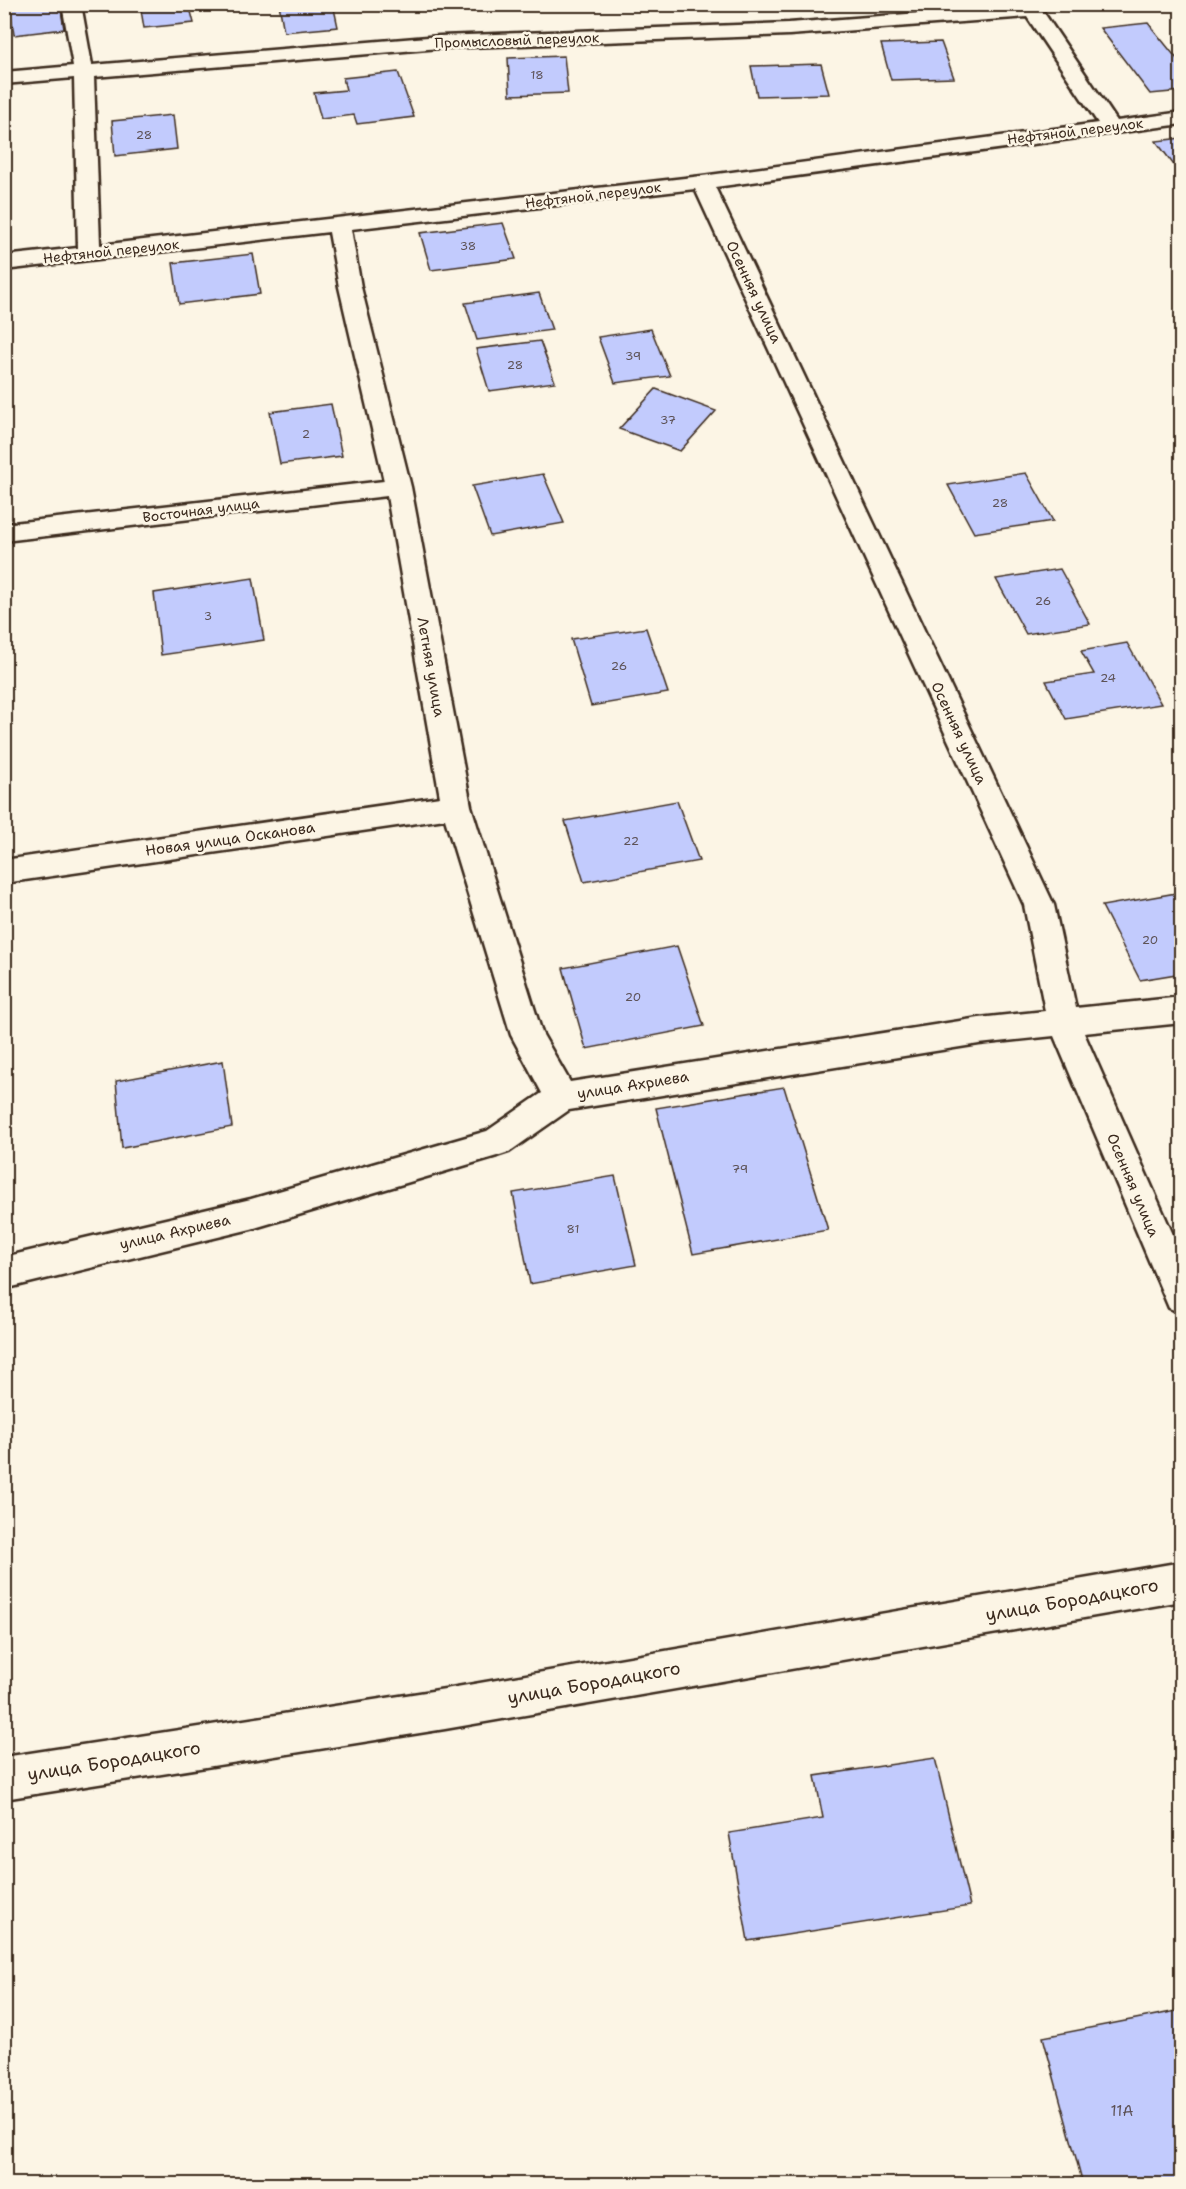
<svg xmlns="http://www.w3.org/2000/svg" width="1186" height="2189" viewBox="0 0 1186 2189" font-family="'Shantell Sans',sans-serif">
<style>
.building{fill:#c2cbfd;stroke:#3b2a1e;stroke-width:1.5}
.lines{fill:none;stroke-linecap:round;stroke-linejoin:round}
.minor-casing{stroke:#3b2a1e;stroke-width:5}
.minor{fill:#fcf5e5;fill-rule:evenodd}
.labels{text-anchor:middle;stroke-width:5;stroke-linejoin:round;paint-order:stroke}
.number-label{font-size:12px;fill:#5d5256}
.far-street-label{font-size:14px;fill:#3b2a1e;stroke:#fcf5e5}
.street-label{font-size:15px;fill:#3b2a1e;stroke:#fcf5e5}
.near-number-label{font-size:15px;fill:#5d5256}
.near-street-label{font-size:18px;fill:#3b2a1e;stroke:#fcf5e5}
</style>
<rect width="100%" height="100%" fill="#fcf5e5"/>
<filter id="ink" filterUnits="userSpaceOnUse"><feTurbulence type="fractalNoise" baseFrequency=".0167" numOctaves="2"/><feDisplacementMap in="SourceGraphic" scale="12" xChannelSelector="R" yChannelSelector="G"/><feConvolveMatrix kernelMatrix="1 2 1 2 8 2 1 2 1" color-interpolation-filters="sRGB"/></filter>
<g filter="url(#ink)">
<path class="building" d="M 30,4 L 60,4 L 64,29 L 14,35 L 10,7 Z
M 140,4 L 189,4 L 194,23 L 144,28 Z
M 279,4 L 333,4 L 338,27 L 284,32 Z
M 1148,23 L 1182,65 L 1182,91 L 1150,94 L 1100,28 Z
M 941,42 L 954,78 L 891,80 L 881,44 Z
M 564,56 L 568,93 L 510,95 L 508,58 Z
M 821,64 L 829,94 L 757,96 L 751,66 Z
M 398,72 L 414,117 L 357,124 L 354,115 L 321,119 L 314,93 L 346,90 L 343,78 Z
M 173,115 L 177,149 L 115,156 L 112,121 Z
M 1182,138 L 1182,176 L 1156,141 Z
M 503,223 L 516,259 L 431,270 L 420,233 Z
M 253,254 L 260,294 L 179,304 L 173,263 Z
M 539,293 L 552,330 L 477,340 L 465,303 Z
M 651,329 L 670,376 L 615,383 L 598,337 Z
M 540,341 L 555,382 L 489,391 L 476,349 Z
M 656,389 L 716,411 L 680,451 L 619,429 Z
M 331,404 L 342,456 L 280,464 L 270,412 Z
M 1026,473 L 1053,521 L 974,533 L 948,485 Z
M 543,474 L 564,523 L 490,536 L 472,486 Z
M 1060,569 L 1090,624 L 1026,634 L 996,579 Z
M 253,578 L 264,640 L 161,655 L 154,593 Z
M 646,628 L 668,693 L 591,706 L 571,639 Z
M 1127,643 L 1161,704 L 1066,719 L 1046,681 L 1094,674 L 1081,651 Z
M 677,801 L 699,861 L 584,882 L 565,821 Z
M 1182,892 L 1182,973 L 1140,980 L 1102,906 Z
M 677,946 L 704,1026 L 586,1049 L 563,968 Z
M 223,1061 L 232,1127 L 122,1148 L 116,1081 Z
M 784,1087 L 828,1230 L 693,1254 L 656,1108 Z
M 615,1176 L 636,1265 L 530,1284 L 513,1193 Z
M 935,1758 L 970,1906 L 748,1941 L 729,1833 L 823,1818 L 815,1776 Z
M 1182,2010 L 1182,2184 L 1083,2184 L 1043,2037 Z"/>
<g class="lines">
<g class="minor-casing">
<path id="minor" d="M 62,4 L 81,4 L 92,65 L 440,36 L 789,23 L 1038,4 L 1117,121 L 1182,112 L 1182,124 L 715,187 L 1054,905 L 1076,1008 L 1182,997 L 1182,1023 L 1084,1033 L 1182,1255 L 1182,1313 L 1169,1308 L 1054,1036 L 979,1044 L 569,1110 L 509,1152 L 497,1156 L 251,1229 L 4,1289 L 4,1257 L 251,1199 L 487,1131 L 542,1093 L 511,1035 L 445,819 L 4,883 L 4,860 L 440,797 L 387,496 L 4,541 L 4,524 L 384,481 L 339,287 L 329,232 L 4,270 L 4,256 L 78,248 L 74,78 L 4,84 L 4,72 L 73,66 ZM 1027,17 L 1098,123 L 702,176 L 100,245 L 94,77 L 440,48 L 789,35 ZM 695,189 L 1024,905 L 1045,1011 L 979,1018 L 570,1082 L 542,1033 L 471,806 L 411,487 L 361,287 L 351,229 Z
M 1182,1562 L 1182,1601 L 445,1729 L 4,1799 L 4,1757 L 445,1689 Z"/>
</g>
<use href="#minor" class="minor"/>
</g>
</g>
<g class="labels">
<g class="number-label">
<text x="537" y="79">18</text>
<text x="144" y="139">28</text>
<text x="468" y="250">38</text>
<text x="633" y="360">39</text>
<text x="515" y="369">28</text>
<text x="668" y="424">37</text>
<text x="306" y="438">2</text>
<text x="1000" y="507">28</text>
<text x="1043" y="605">26</text>
<text x="208" y="620">3</text>
<text x="619" y="670">26</text>
<text x="1108" y="682">24</text>
<text x="631" y="845">22</text>
<text x="1150" y="944">20</text>
<text x="633" y="1001">20</text>
<text x="740" y="1173">79</text>
<text x="573" y="1233">81</text>
</g>
<g class="far-street-label">
<text transform="translate(517 40) rotate(-2)" y="5">Промысловый переулок</text>
<text transform="translate(1075 131) rotate(-7)" y="5">Нефтяной переулок</text>
<text transform="translate(593 195) rotate(-7)" y="5">Нефтяной переулок</text>
<text transform="translate(111 251) rotate(-6)" y="5">Нефтяной переулок</text>
<text transform="translate(201 510) rotate(-7)" y="5">Восточная улица</text>
</g>
<g class="street-label">
<text transform="translate(754 292) rotate(65)" y="5">Осенняя улица</text>
<text transform="translate(431 667) rotate(80)" y="5">Летняя улица</text>
<text transform="translate(959 733) rotate(65)" y="5">Осенняя улица</text>
<text transform="translate(230 839) rotate(-8)" y="5">Новая улица Осканова</text>
<text transform="translate(633 1085) rotate(-9)" y="5">улица Ахриева</text>
<text transform="translate(1133 1185) rotate(67)" y="5">Осенняя улица</text>
<text transform="translate(175 1232) rotate(-13)" y="5">улица Ахриева</text>
</g>
<g class="near-number-label">
<text x="1122" y="2116">11А</text>
</g>
<g class="near-street-label">
<text transform="translate(1072 1600) rotate(-10)" y="6">улица Бородацкого</text>
<text transform="translate(594 1683) rotate(-10)" y="6">улица Бородацкого</text>
<text transform="translate(114 1761) rotate(-9)" y="6">улица Бородацкого</text>
</g>
</g>
<rect width="1186" height="2189" fill="none" stroke="#fcf5e5" stroke-width="24"/>
<rect x="12" y="12" width="1162" height="2165" fill="none" stroke="#3b2a1e" stroke-width="2" filter="url(#ink)"/>
</svg>
